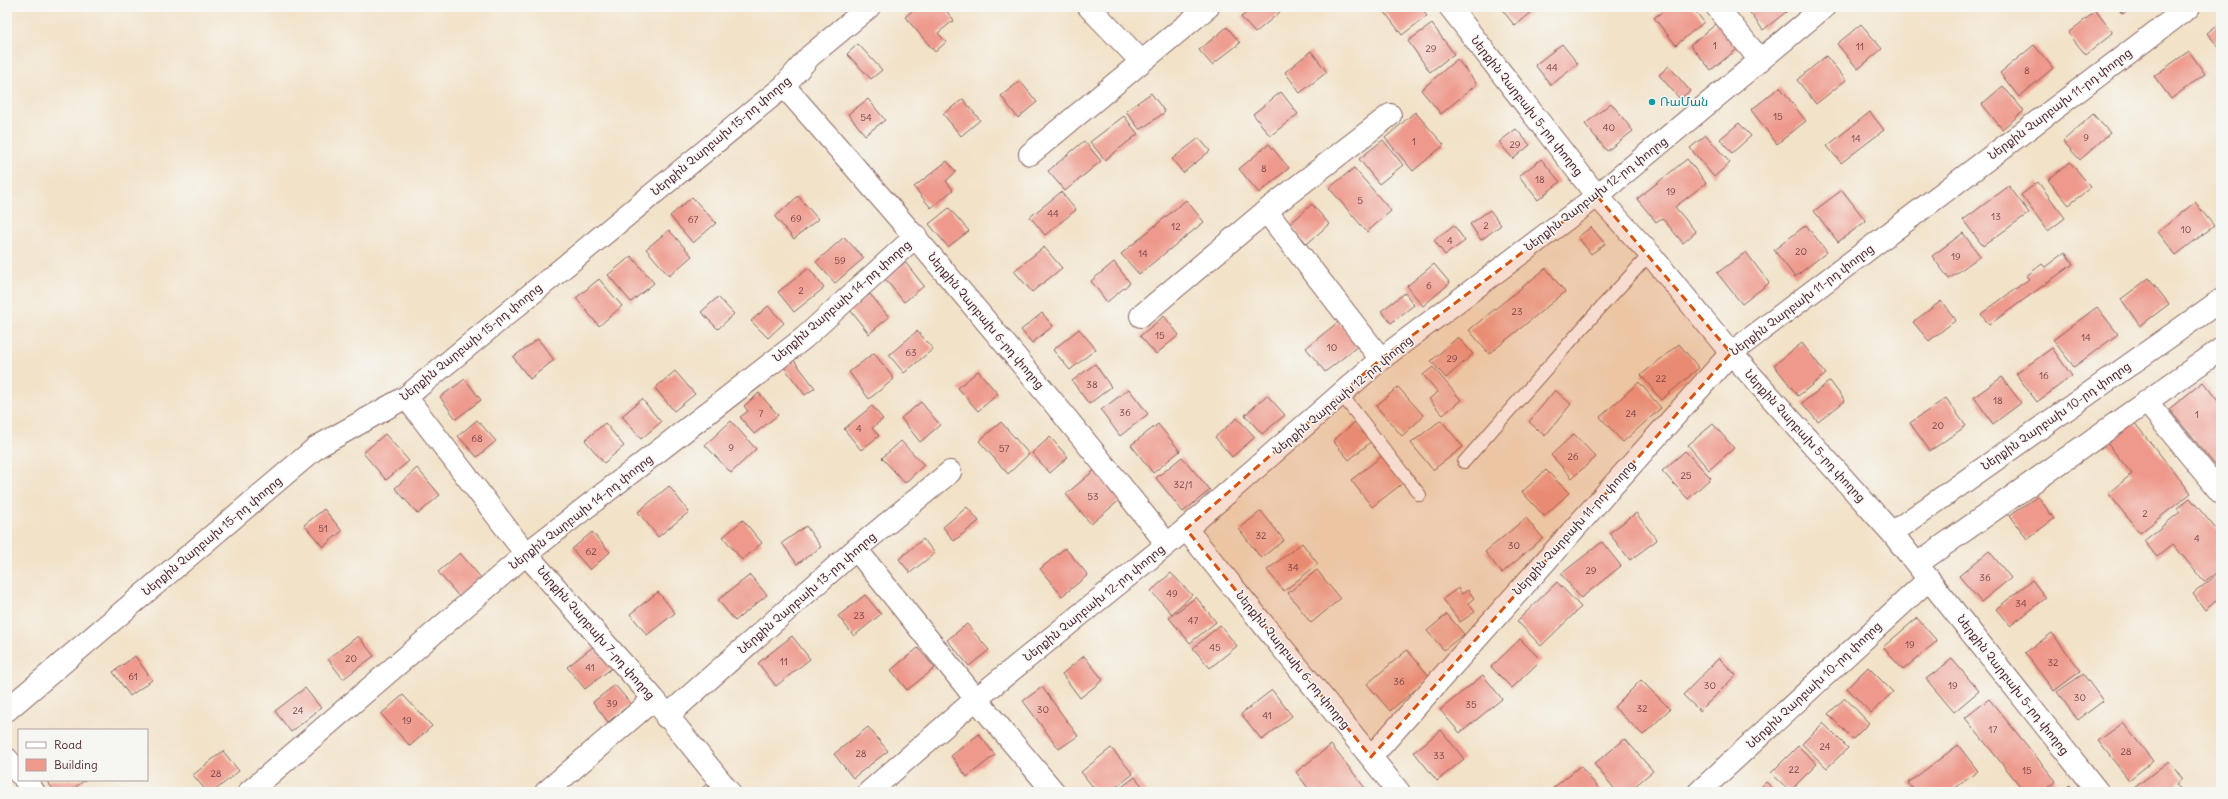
<svg xmlns="http://www.w3.org/2000/svg" width="2228" height="799" viewBox="0 0 2228 799" font-family="Delius,'Noto Sans Armenian',sans-serif">
<style>
.building{fill:#ee998b}
.lines{fill:none;stroke-linecap:round;stroke-linejoin:round}
.service-casing{stroke:#856362;stroke-width:14}
.minor-casing{stroke:#856362;stroke-width:24}
.service{stroke:#fff;stroke-width:12}
.minor{stroke:#fff;stroke-width:22}
.marked{fill:#d8530f;fill-opacity:0.2;stroke:#d8530f;stroke-width:3;stroke-dasharray:8 5;stroke-linejoin:round}
.culture-dot{fill:#0f9aa8;stroke:#f6f6f2;stroke-width:1.5}
.labels{text-anchor:middle;stroke-width:3;stroke-linejoin:round;paint-order:stroke}
.number-label{font-size:10px;fill:#733e43}
.culture-label{font-size:12px;fill:#0d838f;stroke:#f6f6f2;text-anchor:start}
.street-label{font-size:12px;fill:#4a1f2b;stroke:#f6f6f2}
</style>
<rect width="100%" height="100%" fill="#f6f6f2"/>
<filter id="ink" filterUnits="userSpaceOnUse"><feTurbulence type="fractalNoise" baseFrequency=".025" numOctaves="2"/><feDisplacementMap in="SourceGraphic" scale="8" xChannelSelector="R" yChannelSelector="G"/><feConvolveMatrix kernelMatrix="1 2 1 2 8 2 1 2 1" color-interpolation-filters="sRGB"/></filter>
<filter id="wash" filterUnits="userSpaceOnUse"><feTurbulence type="fractalNoise" baseFrequency=".012" numOctaves="4" result="noise"/><feDisplacementMap in="SourceGraphic" scale="16" xChannelSelector="R" yChannelSelector="G"/><feGaussianBlur stdDeviation="0.9" result="paint"/><feColorMatrix in="noise" values="0 0 0 0 0 0 0 0 0 0 0 0 0 0 0 0 0 1.4 0 .05"/><feComposite in="paint" operator="in"/></filter>
<g filter="url(#wash)">
<rect width="100%" height="100%" fill="#f2e2c8"/>
<g id="blocks">
<path class="building" d="M 917,7 L 943,7 L 954,20 L 938,33 L 946,42 L 935,52 L 905,17 Z
M 1254,7 L 1275,7 L 1280,12 L 1255,33 L 1241,17 Z
M 1381,7 L 1420,7 L 1427,16 L 1402,35 Z
M 1500,7 L 1538,7 L 1515,26 Z
M 1668,7 L 1692,7 L 1704,22 L 1676,45 L 1654,18 Z
M 1751,7 L 1788,7 L 1790,9 L 1763,30 L 1748,10 Z
M 2116,7 L 2131,7 L 2123,14 Z
M 2096,11 L 2113,33 L 2086,55 L 2068,33 Z
M 1720,21 L 1741,46 L 1711,70 L 1690,45 Z
M 2221,22 L 2221,50 L 2207,33 Z
M 1432,24 L 1454,54 L 1430,72 L 1408,41 Z
M 1861,24 L 1882,49 L 1858,69 L 1837,44 Z
M 1227,27 L 1240,43 L 1212,65 L 1199,50 Z
M 858,44 L 882,70 L 871,79 L 847,54 Z
M 1562,44 L 1578,64 L 1551,85 L 1535,65 Z
M 2034,45 L 2053,68 L 2019,97 L 2000,73 Z
M 1311,51 L 1327,72 L 1300,93 L 1285,72 Z
M 2189,51 L 2205,74 L 2171,99 L 2154,76 Z
M 1826,56 L 1846,80 L 1816,104 L 1797,80 Z
M 1457,59 L 1477,84 L 1441,114 L 1421,90 Z
M 1669,66 L 1690,91 L 1680,99 L 1659,75 Z
M 1020,81 L 1037,102 L 1018,118 L 1001,96 Z
M 2003,86 L 2024,111 L 2002,129 L 1982,104 Z
M 1780,87 L 1806,121 L 1777,144 L 1751,110 Z
M 1281,92 L 1298,114 L 1270,136 L 1253,114 Z
M 1151,93 L 1165,112 L 1140,130 L 1126,111 Z
M 868,99 L 885,120 L 865,135 L 848,114 Z
M 963,99 L 980,120 L 961,136 L 943,114 Z
M 1611,103 L 1633,131 L 1607,151 L 1585,124 Z
M 1415,112 L 1444,145 L 1413,171 L 1385,138 Z
M 1870,112 L 1884,130 L 1841,163 L 1827,146 Z
M 2093,114 L 2110,133 L 2080,160 L 2063,141 Z
M 1124,116 L 1138,134 L 1105,160 L 1090,142 Z
M 1739,123 L 1751,136 L 1732,153 L 1720,139 Z
M 1516,129 L 1530,145 L 1513,159 L 1499,142 Z
M 1706,135 L 1730,163 L 1714,177 L 1690,148 Z
M 1199,138 L 1210,151 L 1183,173 L 1172,159 Z
M 1383,140 L 1403,165 L 1379,184 L 1359,159 Z
M 1084,141 L 1101,161 L 1065,191 L 1048,171 Z
M 1269,144 L 1289,168 L 1259,193 L 1239,169 Z
M 1541,159 L 1560,182 L 1538,200 L 1519,176 Z
M 1687,159 L 1706,183 L 1675,207 L 1696,232 L 1683,243 L 1662,218 L 1656,222 L 1637,199 Z
M 947,161 L 956,172 L 946,181 L 953,190 L 931,208 L 914,187 Z
M 2070,162 L 2091,187 L 2069,205 L 2048,180 Z
M 1354,168 L 1391,211 L 1367,232 L 1329,188 Z
M 2038,182 L 2065,218 L 2048,231 L 2021,195 Z
M 2009,186 L 2029,213 L 1983,246 L 1963,220 Z
M 1842,190 L 1866,221 L 1838,242 L 1814,211 Z
M 1061,192 L 1076,210 L 1045,235 L 1030,217 Z
M 798,196 L 818,219 L 794,239 L 775,217 Z
M 692,197 L 716,223 L 693,243 L 670,216 Z
M 1186,200 L 1204,222 L 1139,274 L 1121,254 Z
M 2195,202 L 2214,226 L 2176,255 L 2158,232 Z
M 1312,204 L 1329,224 L 1307,244 L 1290,224 Z
M 949,208 L 969,231 L 948,247 L 929,224 Z
M 1490,210 L 1501,225 L 1481,240 L 1470,224 Z
M 1454,225 L 1465,241 L 1445,255 L 1434,240 Z
M 1806,225 L 1827,252 L 1795,277 L 1774,250 Z
M 1591,227 L 1605,244 L 1591,254 L 1578,237 Z
M 669,230 L 692,256 L 669,276 L 646,249 Z
M 1963,233 L 1980,256 L 1949,279 L 1932,256 Z
M 844,237 L 864,258 L 835,283 L 816,262 Z
M 1044,247 L 1062,268 L 1032,292 L 1014,271 Z
M 1746,252 L 1769,283 L 1742,304 L 1717,273 Z
M 2065,252 L 2073,264 L 1989,325 L 1981,314 L 2029,279 L 2026,276 L 2042,264 L 2045,267 Z
M 631,256 L 654,283 L 631,302 L 608,275 Z
M 905,262 L 924,286 L 904,302 L 885,279 Z
M 1114,262 L 1130,283 L 1107,302 L 1091,281 Z
M 1434,264 L 1450,283 L 1423,306 L 1407,286 Z
M 809,268 L 824,288 L 794,312 L 778,292 Z
M 1546,268 L 1565,292 L 1489,354 L 1469,330 Z
M 2149,278 L 2169,304 L 2140,326 L 2121,299 Z
M 599,279 L 622,306 L 599,326 L 576,298 Z
M 1405,293 L 1414,305 L 1391,323 L 1381,311 Z
M 870,294 L 889,317 L 869,334 L 850,310 Z
M 718,297 L 734,314 L 718,329 L 701,312 Z
M 1941,301 L 1956,320 L 1929,341 L 1913,322 Z
M 768,306 L 784,323 L 768,338 L 751,321 Z
M 2097,307 L 2118,334 L 2074,367 L 2053,340 Z
M 1042,313 L 1053,326 L 1032,343 L 1021,330 Z
M 1164,316 L 1179,335 L 1156,354 L 1140,336 Z
M 1338,322 L 1358,346 L 1325,372 L 1306,348 Z
M 1079,329 L 1096,349 L 1070,370 L 1053,350 Z
M 917,331 L 933,349 L 904,373 L 889,355 Z
M 1458,337 L 1473,354 L 1446,378 L 1431,361 Z
M 538,339 L 554,360 L 530,379 L 513,357 Z
M 1802,343 L 1826,374 L 1798,396 L 1774,365 Z
M 1679,344 L 1699,368 L 1661,400 L 1641,375 Z
M 2052,348 L 2072,376 L 2037,402 L 2016,374 Z
M 874,353 L 894,379 L 869,399 L 849,372 Z
M 793,359 L 815,388 L 805,395 L 783,366 Z
M 1095,364 L 1111,387 L 1089,404 L 1072,381 Z
M 1433,367 L 1461,400 L 1443,415 L 1429,399 L 1438,392 L 1423,375 Z
M 675,371 L 695,394 L 674,411 L 655,388 Z
M 978,371 L 998,394 L 978,411 L 958,388 Z
M 2002,377 L 2021,403 L 1993,424 L 1974,397 Z
M 465,379 L 481,400 L 456,419 L 440,397 Z
M 1830,381 L 1845,401 L 1818,422 L 1802,403 Z
M 1639,382 L 1661,408 L 1623,442 L 1600,417 Z
M 2203,382 L 2221,405 L 2220,471 L 2169,409 Z
M 1398,387 L 1424,416 L 1402,436 L 1376,406 Z
M 1129,389 L 1148,414 L 1120,436 L 1101,410 Z
M 1555,390 L 1571,404 L 1545,436 L 1529,422 Z
M 759,393 L 778,415 L 754,434 L 740,417 L 748,411 L 744,406 Z
M 1267,395 L 1285,415 L 1262,434 L 1245,415 Z
M 1946,398 L 1966,426 L 1930,451 L 1910,423 Z
M 642,399 L 661,422 L 641,439 L 622,416 Z
M 921,402 L 940,425 L 920,442 L 901,418 Z
M 872,406 L 883,419 L 872,428 L 879,436 L 861,450 L 844,429 Z
M 1237,418 L 1255,437 L 1232,457 L 1215,437 Z
M 477,420 L 496,441 L 477,457 L 458,436 Z
M 1441,420 L 1463,447 L 1433,470 L 1411,443 Z
M 731,421 L 756,449 L 731,473 L 705,445 Z
M 2133,421 L 2191,493 L 2140,533 L 2108,493 L 2132,474 L 2107,443 Z
M 1001,422 L 1029,454 L 1008,474 L 979,441 Z
M 1355,422 L 1372,441 L 1349,460 L 1333,441 Z
M 605,423 L 624,446 L 604,463 L 585,440 Z
M 1158,424 L 1180,451 L 1153,473 L 1131,445 Z
M 1713,424 L 1734,448 L 1709,470 L 1688,445 Z
M 385,434 L 409,461 L 386,480 L 363,453 Z
M 1574,434 L 1596,457 L 1572,478 L 1551,455 Z
M 1050,437 L 1068,457 L 1050,473 L 1032,453 Z
M 901,441 L 924,465 L 905,483 L 882,458 Z
M 1685,451 L 1711,478 L 1688,499 L 1662,471 Z
M 1382,456 L 1403,483 L 1372,507 L 1351,480 Z
M 1182,457 L 1210,490 L 1183,512 L 1156,478 Z
M 417,468 L 440,495 L 418,514 L 395,488 Z
M 1096,469 L 1121,499 L 1091,524 L 1066,494 Z
M 1546,470 L 1569,493 L 1544,516 L 1522,492 Z
M 669,486 L 689,512 L 658,537 L 638,512 Z
M 2038,496 L 2054,519 L 2027,539 L 2010,515 Z
M 2190,498 L 2221,535 L 2221,569 L 2204,582 L 2173,544 L 2157,557 L 2144,541 L 2180,512 L 2177,508 Z
M 967,507 L 979,521 L 954,541 L 943,527 Z
M 324,509 L 342,531 L 323,547 L 304,525 Z
M 1261,511 L 1284,540 L 1261,558 L 1239,529 Z
M 1636,513 L 1657,540 L 1630,560 L 1609,533 Z
M 1526,518 L 1543,538 L 1502,573 L 1485,552 Z
M 743,520 L 762,543 L 742,560 L 723,537 Z
M 806,526 L 821,547 L 797,564 L 782,543 Z
M 592,532 L 610,552 L 590,570 L 572,549 Z
M 923,539 L 935,553 L 910,573 L 899,559 Z
M 1602,542 L 1621,566 L 1581,598 L 1561,574 Z
M 1302,543 L 1318,564 L 1284,591 L 1267,570 Z
M 1065,548 L 1088,575 L 1062,596 L 1040,569 Z
M 1989,551 L 2011,578 L 1981,602 L 1959,576 Z
M 460,553 L 483,580 L 461,599 L 438,572 Z
M 1317,570 L 1340,599 L 1311,623 L 1288,593 Z
M 2221,571 L 2221,607 L 2216,601 L 2205,610 L 2193,594 Z
M 1171,573 L 1192,595 L 1172,614 L 1151,591 Z
M 750,575 L 767,595 L 735,621 L 718,600 Z
M 2032,580 L 2046,598 L 2010,626 L 1996,609 Z
M 1557,582 L 1581,607 L 1541,646 L 1517,621 Z
M 1458,588 L 1462,594 L 1468,590 L 1474,598 L 1468,603 L 1475,612 L 1460,622 L 1443,599 Z
M 658,592 L 675,613 L 647,635 L 630,614 Z
M 865,595 L 881,614 L 854,636 L 838,616 Z
M 1196,597 L 1216,622 L 1190,643 L 1169,618 Z
M 1447,614 L 1464,634 L 1444,650 L 1427,631 Z
M 1917,618 L 1937,641 L 1903,670 L 1883,647 Z
M 967,624 L 989,650 L 969,666 L 947,640 Z
M 1220,625 L 1237,646 L 1210,668 L 1193,648 Z
M 2052,633 L 2081,671 L 2054,691 L 2025,653 Z
M 358,636 L 374,656 L 343,679 L 328,659 Z
M 792,636 L 810,659 L 776,686 L 758,663 Z
M 1520,639 L 1541,660 L 1512,688 L 1491,667 Z
M 594,646 L 612,668 L 585,689 L 567,667 Z
M 918,648 L 935,668 L 907,690 L 891,670 Z
M 1407,650 L 1430,677 L 1390,711 L 1367,684 Z
M 135,656 L 152,680 L 130,696 L 113,672 Z
M 1084,656 L 1103,680 L 1080,698 L 1062,674 Z
M 1719,658 L 1736,675 L 1700,711 L 1683,695 Z
M 1952,659 L 1979,691 L 1954,712 L 1926,679 Z
M 1868,667 L 1893,692 L 1871,713 L 1847,688 Z
M 2083,674 L 2103,701 L 2078,720 L 2057,692 Z
M 1483,675 L 1502,699 L 1460,733 L 1440,710 Z
M 1641,680 L 1670,709 L 1643,735 L 1614,707 Z
M 615,685 L 631,704 L 608,722 L 593,702 Z
M 1042,687 L 1078,736 L 1059,749 L 1023,701 Z
M 305,688 L 321,708 L 291,732 L 275,711 Z
M 1272,690 L 1292,716 L 1262,740 L 1241,714 Z
M 403,695 L 432,726 L 410,746 L 381,714 Z
M 1845,698 L 1869,723 L 1853,739 L 1828,714 Z
M 1989,699 L 2056,781 L 2042,792 L 2025,792 L 1965,718 Z
M 1823,723 L 1848,748 L 1827,768 L 1802,744 Z
M 2123,723 L 2153,761 L 2129,780 L 2098,741 Z
M 868,727 L 888,751 L 853,778 L 834,754 Z
M 1441,730 L 1464,759 L 1437,781 L 1414,752 Z
M 979,734 L 995,755 L 967,777 L 951,756 Z
M 1625,739 L 1653,771 L 1628,792 L 1617,792 L 1594,764 Z
M 1331,745 L 1351,770 L 1368,792 L 1311,792 L 1296,772 Z
M 1958,745 L 1978,771 L 1950,792 L 1916,792 L 1908,783 Z
M 1798,746 L 1817,764 L 1790,791 L 1771,773 Z
M 1111,748 L 1133,774 L 1110,792 L 1097,792 L 1081,772 Z
M 223,751 L 239,771 L 213,792 L 207,792 L 193,775 Z
M 2169,761 L 2182,779 L 2176,784 L 2183,792 L 2138,792 L 2134,788 Z
M 1580,766 L 1602,792 L 1554,792 L 1552,789 Z
M 1135,777 L 1147,792 L 1115,792 Z
M 46,780 L 85,780 L 69,792 L 55,792 Z
M 1766,782 L 1776,792 L 1756,792 Z
M 707,784 L 714,792 L 697,792 Z
M 2069,785 L 2075,792 L 2061,792 Z"/>
</g>
</g>
<g filter="url(#ink)">
<use href="#blocks" fill-opacity="0" stroke="#856362" stroke-width="1"/>
<g class="lines">
<g class="service-casing">
<path id="service" d="M 1341,394 L 1420,495
M 1464,462 L 1593,316 L 1650,254"/>
</g>
<g class="minor-casing">
<path id="minor" d="M 1089,7 L 1141,61
M 1450,7 L 1597,196 L 1650,254 L 1731,353 L 1892,533 L 2098,792
M 1717,7 L 1760,60
M 784,86 C 915,235 1044,387 1167,544
M 1030,154 L 1208,7
M 1266,211 L 1381,359
M 1141,316 L 1266,211 L 1390,115
M 406,397 L 526,554 L 654,699 L 729,792
M 2146,401 L 2221,493
M 1186,529 L 1399,792
M 1892,533 L 2221,300
M 856,549 L 976,699 L 1054,792
M 1917,564 L 2221,349
M 7,710 L 317,447 L 406,397 L 784,86 L 810,56 L 869,7
M 666,717 L 856,549 L 950,472
M 1371,757 L 1731,353 L 2189,7
M 7,759 L 19,773
M 25,780 L 34,792
M 249,792 L 526,554 L 804,338 L 916,236
M 546,792 L 654,699
M 869,792 L 976,699 L 1186,529 L 1381,359 L 1597,196 L 1824,7
M 1699,792 L 1929,579"/>
</g>
<use href="#service" class="service"/>
<use href="#minor" class="minor"/>
</g>
</g>
<path class="marked" d="M 1597,196 L 1731,353 L 1371,757 L 1186,529 L 1381,359 Z"/>
<circle class="culture-dot" cx="1652" cy="102" r="4"/>
<g class="labels">
<g class="number-label">
<text x="1715" y="49">1</text>
<text x="1860" y="50">11</text>
<text x="1431" y="52">29</text>
<text x="1552" y="71">44</text>
<text x="2027" y="74">8</text>
<text x="1778" y="120">15</text>
<text x="866" y="121">54</text>
<text x="1609" y="131">40</text>
<text x="2086" y="141">9</text>
<text x="1856" y="142">14</text>
<text x="1414" y="145">1</text>
<text x="1515" y="148">29</text>
<text x="1264" y="172">8</text>
<text x="1540" y="183">18</text>
<text x="1671" y="195">19</text>
<text x="1360" y="204">5</text>
<text x="1053" y="217">44</text>
<text x="1996" y="220">13</text>
<text x="796" y="222">69</text>
<text x="693" y="223">67</text>
<text x="1486" y="229">2</text>
<text x="1176" y="230">12</text>
<text x="2186" y="233">10</text>
<text x="1450" y="244">4</text>
<text x="1801" y="255">20</text>
<text x="1143" y="257">14</text>
<text x="1956" y="260">19</text>
<text x="840" y="264">59</text>
<text x="1429" y="289">6</text>
<text x="801" y="294">2</text>
<text x="1517" y="315">23</text>
<text x="1160" y="339">15</text>
<text x="2086" y="341">14</text>
<text x="1332" y="351">10</text>
<text x="911" y="356">63</text>
<text x="1452" y="362">29</text>
<text x="2044" y="379">16</text>
<text x="1661" y="382">22</text>
<text x="1092" y="388">38</text>
<text x="1998" y="404">18</text>
<text x="1125" y="416">36</text>
<text x="761" y="417">7</text>
<text x="1631" y="417">24</text>
<text x="2197" y="418">1</text>
<text x="1938" y="429">20</text>
<text x="859" y="432">4</text>
<text x="477" y="442">68</text>
<text x="731" y="451">9</text>
<text x="1004" y="452">57</text>
<text x="1573" y="460">26</text>
<text x="1686" y="479">25</text>
<text x="1183" y="488">32/1</text>
<text x="1093" y="500">53</text>
<text x="2145" y="517">2</text>
<text x="323" y="532">51</text>
<text x="1261" y="539">32</text>
<text x="2197" y="542">4</text>
<text x="1514" y="549">30</text>
<text x="591" y="555">62</text>
<text x="1293" y="571">34</text>
<text x="1591" y="574">29</text>
<text x="1985" y="581">36</text>
<text x="1172" y="597">49</text>
<text x="2021" y="607">34</text>
<text x="859" y="619">23</text>
<text x="1193" y="624">47</text>
<text x="1910" y="648">19</text>
<text x="1215" y="651">45</text>
<text x="351" y="662">20</text>
<text x="784" y="665">11</text>
<text x="2053" y="666">32</text>
<text x="590" y="671">41</text>
<text x="133" y="680">61</text>
<text x="1399" y="685">36</text>
<text x="1710" y="689">30</text>
<text x="1953" y="689">19</text>
<text x="2080" y="701">30</text>
<text x="612" y="707">39</text>
<text x="1471" y="708">35</text>
<text x="1642" y="712">32</text>
<text x="1043" y="713">30</text>
<text x="298" y="714">24</text>
<text x="1267" y="719">41</text>
<text x="407" y="724">19</text>
<text x="1993" y="733">17</text>
<text x="1825" y="750">24</text>
<text x="2126" y="755">28</text>
<text x="861" y="757">28</text>
<text x="1439" y="759">33</text>
<text x="1794" y="773">22</text>
<text x="2027" y="774">15</text>
<text x="216" y="777">28</text>
</g>
<g class="culture-label">
<text x="1660" y="106">ՌաՄան</text>
</g>
<g class="street-label">
<text transform="translate(2060 104) rotate(-37)" y="4">Ներքին Չարբախ 11-րդ փողոց</text>
<text transform="translate(1527 106) rotate(52)" y="4">Ներքին Չարբախ 5-րդ փողոց</text>
<text transform="translate(721 136) rotate(-40)" y="4">Ներքին Չարբախ 15-րդ փողոց</text>
<text transform="translate(1596 194) rotate(-38)" y="4">Ներքին Չարբախ 12-րդ փողոց</text>
<text transform="translate(1802 300) rotate(-37)" y="4">Ներքին Չարբախ 11-րդ փողոց</text>
<text transform="translate(842 301) rotate(-41)" y="4">Ներքին Չարբախ 14-րդ փողոց</text>
<text transform="translate(986 321) rotate(50)" y="4">Ներքին Չարբախ 6-րդ փողոց</text>
<text transform="translate(471 342) rotate(-39)" y="4">Ներքին Չարբախ 15-րդ փողոց</text>
<text transform="translate(1343 395) rotate(-40)" y="4">Ներքին Չարբախ 12-րդ փողոց</text>
<text transform="translate(2056 416) rotate(-35)" y="4">Ներքին Չարբախ 10-րդ փողոց</text>
<text transform="translate(1805 436) rotate(48)" y="4">Ներքին Չարբախ 5-րդ փողոց</text>
<text transform="translate(581 512) rotate(-38)" y="4">Ներքին Չարբախ 14-րդ փողոց</text>
<text transform="translate(1574 528) rotate(-48)" y="4">Ներքին Չարբախ 11-րդ փողոց</text>
<text transform="translate(212 536) rotate(-40)" y="4">Ներքին Չարբախ 15-րդ փողոց</text>
<text transform="translate(807 593) rotate(-41)" y="4">Ներքին Չարբախ 13-րդ փողոց</text>
<text transform="translate(1094 603) rotate(-39)" y="4">Ներքին Չարբախ 12-րդ փողոց</text>
<text transform="translate(596 633) rotate(49)" y="4">Ներքին Չարբախ 7-րդ փողոց</text>
<text transform="translate(1293 660) rotate(51)" y="4">Ներքին Չարբախ 6-րդ փողոց</text>
<text transform="translate(1814 685) rotate(-43)" y="4">Ներքին Չարբախ 10-րդ փողոց</text>
<text transform="translate(2013 685) rotate(52)" y="4">Ներքին Չարբախ 5-րդ փողոց</text>
</g>
</g>
<rect width="2228" height="799" fill="none" stroke="#f6f6f2" stroke-width="24"/>
<rect x="18" y="729" width="130" height="52" fill="#f6f6f2" stroke="#b1a0a2"/>
<rect x="26" y="742" width="20" height="6" fill="#ffffff" stroke="#b1a0a2"/>
<text x="54" y="749" font-size="12" fill="#4a1f2b">Road</text>
<rect x="26" y="759" width="20" height="12" fill="#ee998b" stroke="#b1a0a2"/>
<text x="54" y="769" font-size="12" fill="#4a1f2b">Building</text>
</svg>
